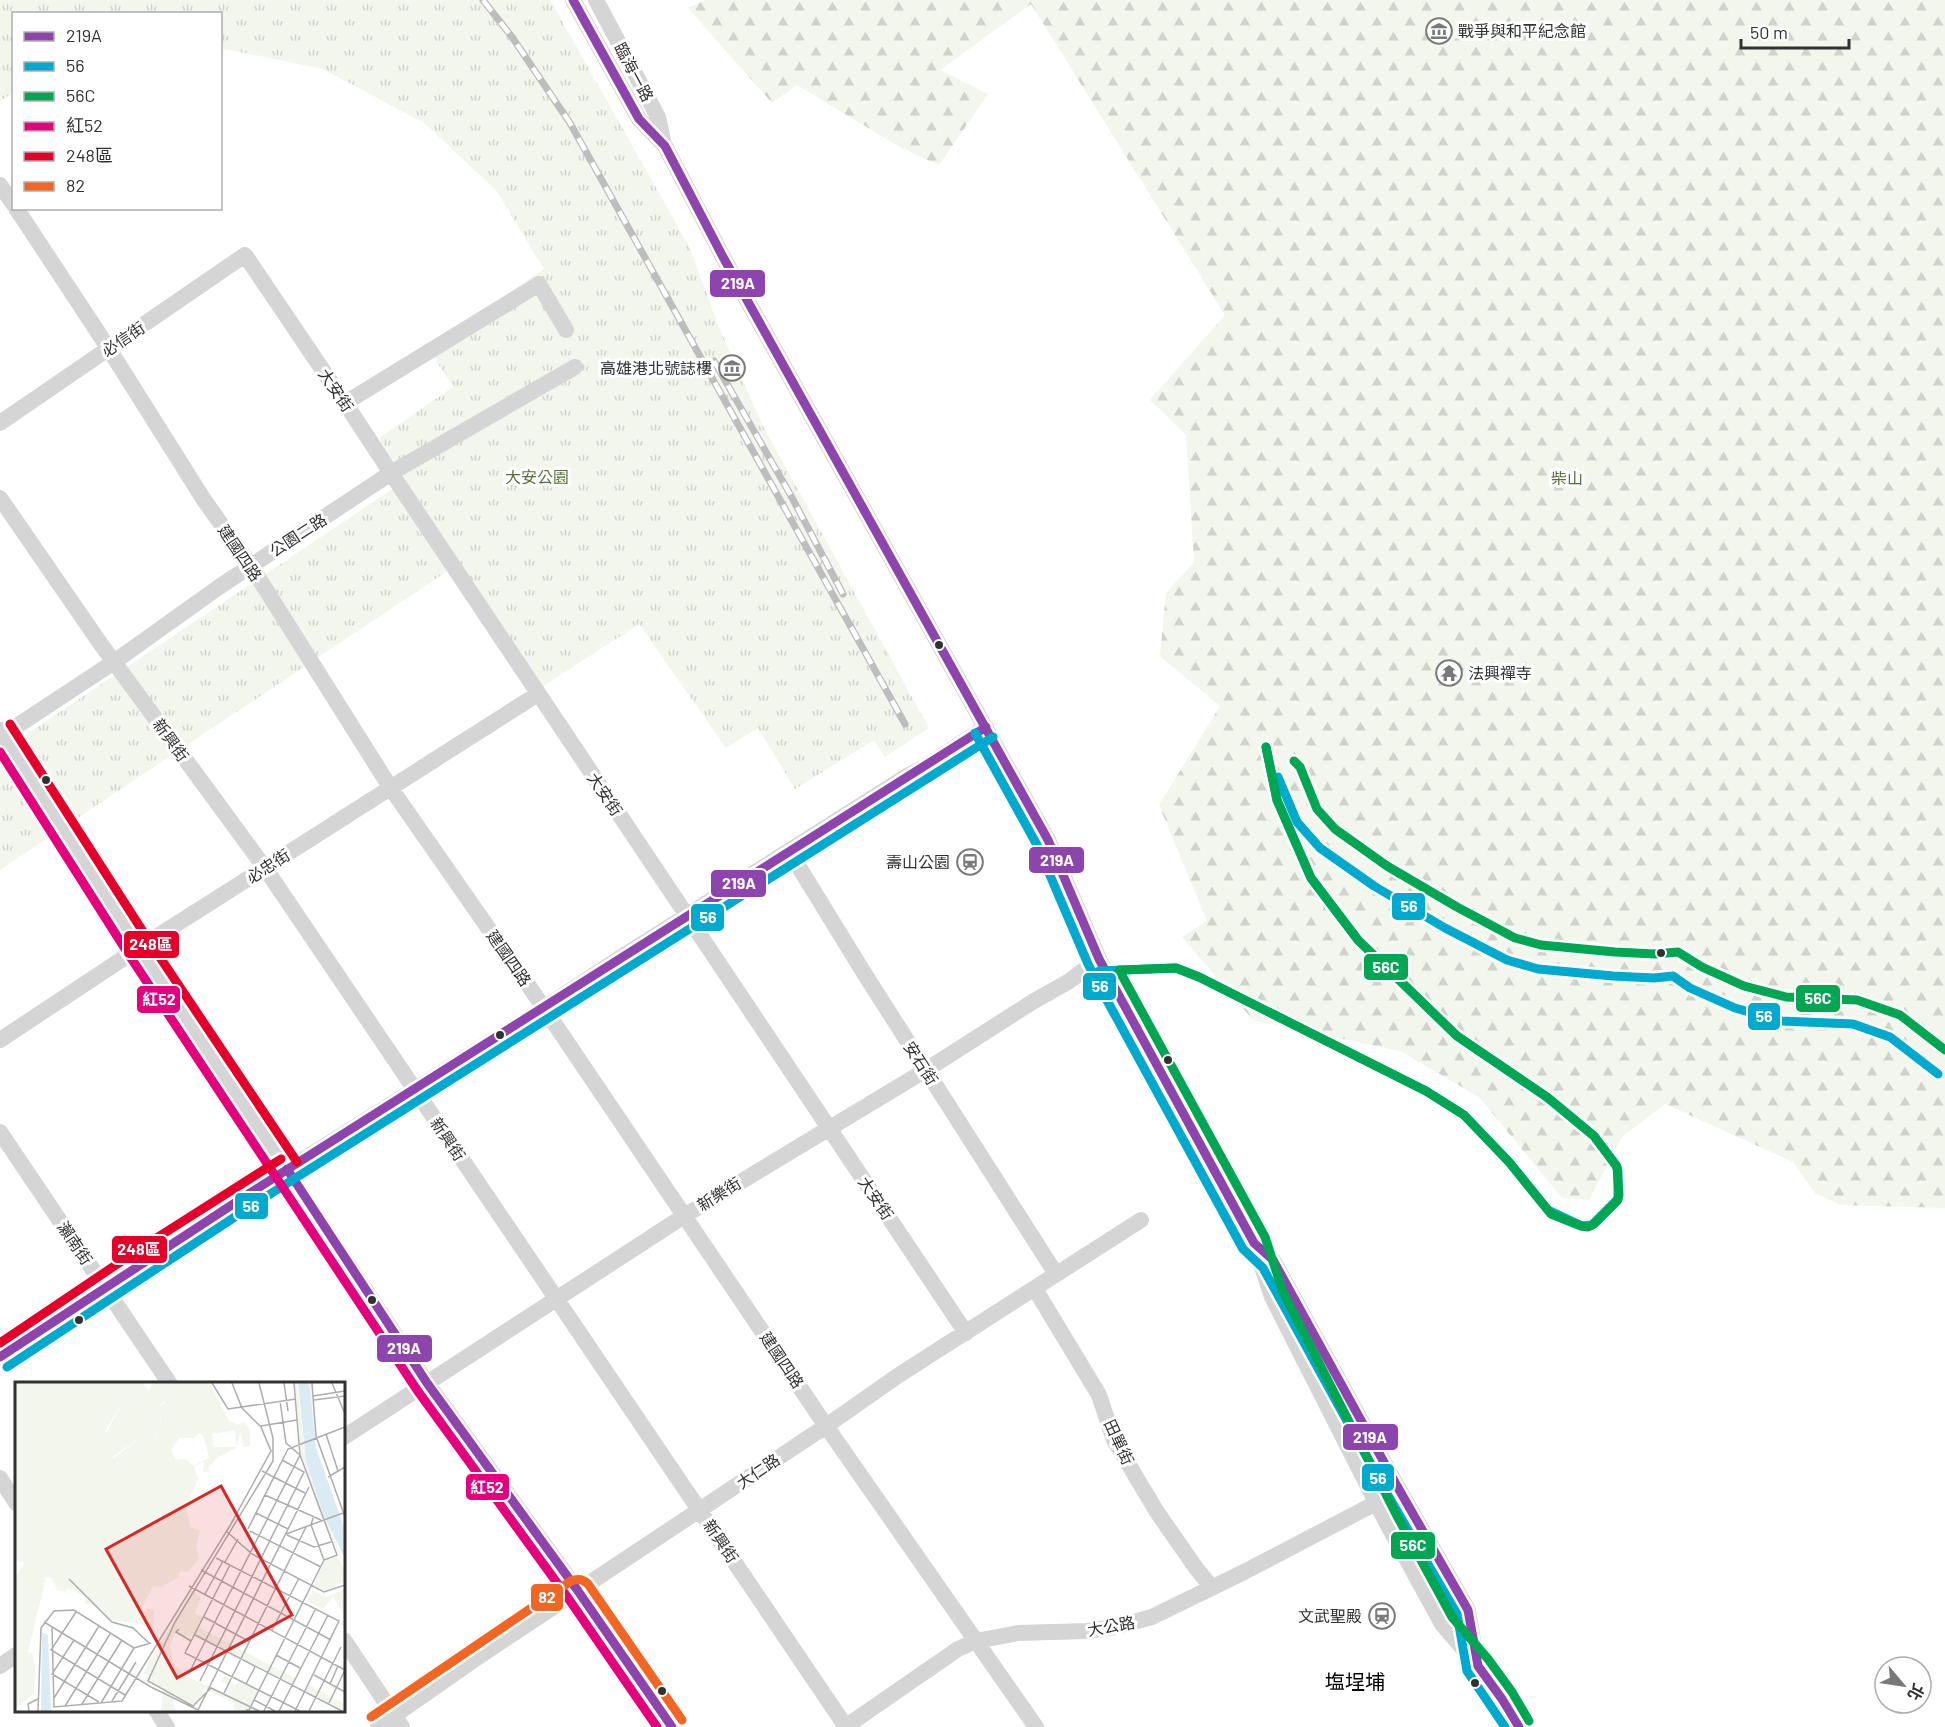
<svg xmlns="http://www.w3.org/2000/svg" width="1945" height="1727" viewBox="0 0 1945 1727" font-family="Barlow,'Noto Sans TC',sans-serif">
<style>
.forest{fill:url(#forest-firs)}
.park{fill:url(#park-tufts)}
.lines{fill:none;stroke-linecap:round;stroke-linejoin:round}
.minor{stroke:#d5d5d5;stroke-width:16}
.rail-casing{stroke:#bdbdbd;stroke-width:7}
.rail{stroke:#fff;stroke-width:4.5;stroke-dasharray:14;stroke-linecap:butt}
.bus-1-casing{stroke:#fff;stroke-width:14}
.bus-2-casing{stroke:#fff;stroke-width:14}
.bus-3-casing{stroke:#fff;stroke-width:14}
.bus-4-casing{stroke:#fff;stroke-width:14}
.bus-5-casing{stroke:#fff;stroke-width:14}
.bus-6-casing{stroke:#fff;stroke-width:14}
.bus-1{stroke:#8e44ad;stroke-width:9}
.bus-2{stroke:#00a9ce;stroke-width:9}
.bus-3{stroke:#00a651;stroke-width:9}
.bus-4{stroke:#e5007d;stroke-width:9}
.bus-5{stroke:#e4002b;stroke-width:9}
.bus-6{stroke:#f26522;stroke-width:9}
.bus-dot{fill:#313131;stroke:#fff;stroke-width:2}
.labels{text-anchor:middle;stroke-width:6;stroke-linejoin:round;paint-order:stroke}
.poi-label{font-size:16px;fill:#313131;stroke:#fff;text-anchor:end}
.street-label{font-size:16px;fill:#313131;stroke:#fff}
.park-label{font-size:16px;fill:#58703b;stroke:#fff}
.quarter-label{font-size:20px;fill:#000;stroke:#fff}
.inset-river{fill:none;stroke:#daebf4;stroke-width:3}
.inset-road{fill:none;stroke:#adadad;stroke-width:1.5}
.view{fill:#d62828;fill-opacity:0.15;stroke:#d62828;stroke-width:3}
.inset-edge{fill:none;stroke:#313131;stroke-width:3}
.line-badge{stroke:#fff;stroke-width:2}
.badge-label{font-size:16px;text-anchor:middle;font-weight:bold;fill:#fff}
</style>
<defs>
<pattern id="forest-firs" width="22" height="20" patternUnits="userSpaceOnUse" patternTransform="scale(1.5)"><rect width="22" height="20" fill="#f2f6ed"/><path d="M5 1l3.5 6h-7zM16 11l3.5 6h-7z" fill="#d0d3cc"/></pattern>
<pattern id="park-tufts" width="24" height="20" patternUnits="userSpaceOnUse" patternTransform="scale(1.5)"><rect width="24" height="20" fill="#f2f6ed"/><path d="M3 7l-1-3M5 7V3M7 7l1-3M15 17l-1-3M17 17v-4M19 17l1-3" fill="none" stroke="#d0d3cc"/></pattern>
</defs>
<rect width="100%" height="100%" fill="#fff"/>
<path class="forest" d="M 705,0 L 1945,0 L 1945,1208 L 1841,1205 L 1815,1193 L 1793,1162 L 1665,1104 L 1622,1137 L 1589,1200 L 1562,1198 L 1479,1097 L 1400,1051 L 1253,1020 L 1182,937 L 1207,921 L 1159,805 L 1220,706 L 1160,656 L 1166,593 L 1194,562 L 1186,435 L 1150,400 L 1225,315 L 1031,4 L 940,70 L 988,94 L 939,165 L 903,149 L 797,85 L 772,103 L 688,8 Z"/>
<path class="park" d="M 0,0 L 550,0 L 690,248 L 718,325 L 764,428 L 929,728 L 885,757 L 874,740 L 795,789 L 758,728 L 726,748 L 639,624 L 542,687 L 458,564 L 0,870 L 0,752 L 406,480 L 379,438 L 453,387 L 428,348 L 544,269 L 496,190 L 424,123 L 323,69 L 231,50 L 221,49 L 220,14 L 14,14 L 13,93 L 0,101 Z"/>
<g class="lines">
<path class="minor" d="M 573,0 L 639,119 L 665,146 L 723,257 L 1048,840 L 1099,959 L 1254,1243 L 1272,1297 L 1386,1522 L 1442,1624 L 1478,1666 L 1502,1699 L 1519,1727
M 596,0 L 658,117 L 664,145
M 0,185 L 14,205
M 16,208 L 109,349 L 204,500 L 251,566 L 390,787 L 544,1008 L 826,1426 L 1036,1727
M 345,403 L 539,284 L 566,330
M 0,423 L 245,255 L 345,403 L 403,491 L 966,1333
M 0,498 L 100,643 L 265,868 L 846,1727
M 0,730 L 139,948 L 427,1383 L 578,1591 L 672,1727
M 0,737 L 114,662 L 219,587 L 391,473 L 575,367
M 789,851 L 864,973 L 1056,1274
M 0,1040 L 139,948 L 538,694
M 0,1132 L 170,1384
M 1255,1244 L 1273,1260 L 1397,1486 L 1468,1610 L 1477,1665
M 1035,1289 L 1099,1395 L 1114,1440 L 1157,1512 L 1196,1568 L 1212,1588
M 0,1357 L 250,1193 L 544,1008 L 620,958 L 907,776 L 923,768 L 986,727
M 344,1437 L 684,1216 L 926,1070 L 1034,1001 L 1068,982 L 1099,959
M 0,1478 L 16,1503
M 344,1640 L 402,1727
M 0,1666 L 16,1655
M 156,1710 L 167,1727
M 378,1727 L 481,1655 L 826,1426 L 899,1375 L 1141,1220
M 845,1727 L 958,1649 L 976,1641 L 1018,1633 L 1087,1631 L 1115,1627 L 1152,1617 L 1244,1572 L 1376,1503"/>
<g class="rail-casing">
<path id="rail" d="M 483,0 L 512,37 L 570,123 L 905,724
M 714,361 L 790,494 L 843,594"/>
</g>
<use href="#rail" class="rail"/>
<g class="bus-1-casing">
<path id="bus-1" d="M 573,0 L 639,119 L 665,146 L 723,257 L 1048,840 L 1099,959 L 1254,1243 L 1273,1260 L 1397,1486 L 1468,1610 L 1478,1666 L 1502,1699 L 1519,1727
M 287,1169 L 427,1383 L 578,1591 L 672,1727
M 0,1357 L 250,1193 L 986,727"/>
</g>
<g class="bus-2-casing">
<path id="bus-2" d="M 975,733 L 1037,845 L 1088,964 L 1104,995 L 1243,1249 L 1263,1268 L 1386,1492 L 1457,1614 L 1467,1671 L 1505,1727
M 1278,777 L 1297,822 L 1320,848 L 1374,886 L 1445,928 L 1507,960 L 1538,969 L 1613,976 L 1654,978 L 1673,976 L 1690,988 L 1735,1008 L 1781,1021 L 1853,1024 L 1890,1037 L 1938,1074
M 1099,971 L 1176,968 L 1199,977 L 1426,1091 L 1464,1115 L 1509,1162 L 1548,1210 L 1582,1226 L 1592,1225 L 1618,1199 L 1618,1171 L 1616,1165 L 1594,1136 L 1548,1098 L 1457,1036 L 1358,940 L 1311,878 L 1277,800 L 1266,747
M 7,1367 L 256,1203 L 993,737"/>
</g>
<g class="bus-3-casing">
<path id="bus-3" d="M 1266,747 L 1277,800 L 1311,878 L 1358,940 L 1457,1036 L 1547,1097 L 1594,1136 L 1617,1167 L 1619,1195 L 1617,1201 L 1594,1224 L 1588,1227 L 1581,1226 L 1551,1214 L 1509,1162 L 1464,1115 L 1426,1091 L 1199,977 L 1176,968 L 1119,970 L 1265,1237 L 1283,1292 L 1397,1516 L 1452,1617 L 1488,1659 L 1512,1692 L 1529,1721
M 1294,761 L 1300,767 L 1317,809 L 1335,829 L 1387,866 L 1457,907 L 1515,938 L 1541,945 L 1615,952 L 1655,954 L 1678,952 L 1702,967 L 1744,986 L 1786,997 L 1857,1000 L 1900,1015 L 1945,1050"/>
</g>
<g class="bus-4-casing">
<path id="bus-4" d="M 0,752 L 129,955 L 417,1390 L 568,1598 L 657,1727"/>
</g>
<g class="bus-5-casing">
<path id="bus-5" d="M 10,724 L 149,941 L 297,1162
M 0,1343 L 144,1246 L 281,1159"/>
</g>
<g class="bus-6-casing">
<path id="bus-6" d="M 371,1717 L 571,1581 C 578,1578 583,1579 588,1584 L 682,1720"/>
</g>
<use href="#bus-1" class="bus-1"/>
<use href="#bus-2" class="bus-2"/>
<use href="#bus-3" class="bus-3"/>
<use href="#bus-4" class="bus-4"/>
<use href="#bus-5" class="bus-5"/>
<use href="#bus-6" class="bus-6"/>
</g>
<defs>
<g id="museum-ring" transform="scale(1.35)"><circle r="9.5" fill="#fff" stroke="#797979" stroke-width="1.5"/><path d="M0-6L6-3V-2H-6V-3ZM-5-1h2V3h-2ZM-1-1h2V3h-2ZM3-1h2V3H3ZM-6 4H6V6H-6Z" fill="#797979"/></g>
<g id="temple-ring" transform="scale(1.35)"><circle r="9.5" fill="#fff" stroke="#797979" stroke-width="1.5"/><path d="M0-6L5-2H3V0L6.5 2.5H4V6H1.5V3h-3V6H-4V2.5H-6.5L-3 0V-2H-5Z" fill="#797979"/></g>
<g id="station-ring" transform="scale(1.35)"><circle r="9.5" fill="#fff" stroke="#797979" stroke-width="1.5"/><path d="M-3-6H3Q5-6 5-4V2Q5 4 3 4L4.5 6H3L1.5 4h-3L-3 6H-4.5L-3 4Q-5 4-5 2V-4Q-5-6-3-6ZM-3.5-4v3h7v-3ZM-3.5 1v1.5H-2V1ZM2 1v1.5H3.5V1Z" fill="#797979"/></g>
</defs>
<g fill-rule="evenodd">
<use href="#museum-ring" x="1439" y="31"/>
<use href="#museum-ring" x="732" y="368"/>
<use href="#temple-ring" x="1449" y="673"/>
<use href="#station-ring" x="970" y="862"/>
<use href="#station-ring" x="1382" y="1616"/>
</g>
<g class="bus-dot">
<circle cx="939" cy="645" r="5"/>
<circle cx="46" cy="780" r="5"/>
<circle cx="1661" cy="953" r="5"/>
<circle cx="500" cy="1035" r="5"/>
<circle cx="1168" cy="1060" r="5"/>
<circle cx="372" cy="1300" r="5"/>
<circle cx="79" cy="1320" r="5"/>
<circle cx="1475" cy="1683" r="5"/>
<circle cx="662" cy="1691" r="5"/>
</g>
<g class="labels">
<g class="poi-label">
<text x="1458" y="37" text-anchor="start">戰爭與和平紀念館</text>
<text x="712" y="374">高雄港北號誌樓</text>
<text x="1468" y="679" text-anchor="start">法興禪寺</text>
<text x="950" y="868">壽山公園</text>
<text x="1362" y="1622">文武聖殿</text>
</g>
<g class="street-label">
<text transform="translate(634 72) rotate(62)" y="6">臨海一路</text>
<text transform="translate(123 339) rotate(-34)" y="6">必信街</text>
<text transform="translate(336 390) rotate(56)" y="6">大安街</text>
<text transform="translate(298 535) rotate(-33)" y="6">公園二路</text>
<text transform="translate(240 553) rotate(56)" y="6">建國四路</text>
<text transform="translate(171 740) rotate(54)" y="6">新興街</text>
<text transform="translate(605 794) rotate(56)" y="6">大安街</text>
<text transform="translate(268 866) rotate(-33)" y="6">必忠街</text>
<text transform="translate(509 958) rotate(55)" y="6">建國四路</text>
<text transform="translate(921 1063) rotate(57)" y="6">安石街</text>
<text transform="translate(448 1139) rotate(56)" y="6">新興街</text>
<text transform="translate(719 1194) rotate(-32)" y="6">新樂街</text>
<text transform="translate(876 1198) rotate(56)" y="6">大安街</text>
<text transform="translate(75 1243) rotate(56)" y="6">瀨南街</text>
<text transform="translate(782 1360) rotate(56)" y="6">建國四路</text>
<text transform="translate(1119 1442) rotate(65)" y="6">田單街</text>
<text transform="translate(758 1471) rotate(-34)" y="6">大仁路</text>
<text transform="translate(721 1541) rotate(56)" y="6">新興街</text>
<text transform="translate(1111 1626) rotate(-10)" y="6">大公路</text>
</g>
<g class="park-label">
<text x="537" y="483">大安公園</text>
<text x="1567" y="484">柴山</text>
</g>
<g class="quarter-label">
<text x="1355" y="1689">塩埕埔</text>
</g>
</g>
<g transform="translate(15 1382)">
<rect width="330" height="330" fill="#fff"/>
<path d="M 322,174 L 330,189 L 330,199 L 310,209 L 299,203 L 309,179 Z" fill="#f2f6ed"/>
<path d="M 0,1 L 117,1 L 115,17 L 108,20 L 91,48 L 99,76 L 125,56 L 135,58 L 141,52 L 146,37 L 145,30 L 140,29 L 150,20 L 143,1 L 195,1 L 214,39 L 223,43 L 229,40 L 235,48 L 235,64 L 228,65 L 226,50 L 221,66 L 202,76 L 193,86 L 195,89 L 188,90 L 189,80 L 179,84 L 183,97 L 171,123 L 175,145 L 185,149 L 181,165 L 184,176 L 173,190 L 165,189 L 163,195 L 147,205 L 138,204 L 125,228 L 132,231 L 132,227 L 139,228 L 138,250 L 126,242 L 96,238 L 86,226 L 69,221 L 72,215 L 53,206 L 50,210 L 42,208 L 37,196 L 31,195 L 13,270 L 17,271 L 21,284 L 19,311 L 0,327 L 0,195 L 10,181 L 0,178 ZM 220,48 L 221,65 L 199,65 L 197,52 ZM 184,51 L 189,55 L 194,76 L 178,84 L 171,77 L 161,78 L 156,68 L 164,56 L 179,56 Z" fill="#f2f6ed" fill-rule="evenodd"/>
<path d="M 117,1 L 127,1 L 134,9 L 137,2 L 143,1 L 151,17 L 141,28 L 146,32 L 144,45 L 135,62 L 130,63 L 125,56 L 93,78 L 85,71 L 88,57 L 108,20 L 115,17 ZM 280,1 L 282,1 L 291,79 L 330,185 L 305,132 L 286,74 ZM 294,1 L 297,1 L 300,56 L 311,97 L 297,46 ZM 102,196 L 115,216 L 115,220 L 106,224 L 94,201 ZM 330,207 L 330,245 L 326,243 L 330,234 L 318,215 L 308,227 L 292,219 L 298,209 L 311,215 ZM 177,208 L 186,215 L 180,231 L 188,235 L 183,245 L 280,296 L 277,302 L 180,252 L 170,255 L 160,251 L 155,264 L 159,282 L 173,295 L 209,311 L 212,303 L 206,300 L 210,292 L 220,304 L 224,298 L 243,308 L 235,323 L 247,329 L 225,329 L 218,326 L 220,321 L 189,307 L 181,323 L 157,312 L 160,329 L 146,328 L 148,307 L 129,299 L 132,293 L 128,291 ZM 294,303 L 330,322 L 330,329 L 291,309 Z" fill="#f2f6ed"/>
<path d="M 283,1 L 294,1 L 301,66 L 330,148 L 330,177 L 308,131 L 291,79 ZM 27,250 L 33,253 L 36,329 L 26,329 Z" fill="#daebf4"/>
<path class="inset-river" d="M 330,154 L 322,139 L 317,141 L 330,171"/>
<path class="inset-road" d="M 197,1 L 213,27 L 281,17M 244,1 L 258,56 L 258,79 L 160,240 L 133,299 L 178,324 L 196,306 L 244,329M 269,1 L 273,29M 297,1 L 301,54 L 330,135M 317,1 L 330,32M 298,14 L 330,9M 299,18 L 330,14M 265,19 L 271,61 L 285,73M 246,44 L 282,38M 311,52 L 323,89M 286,62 L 330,45M 247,89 L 290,111M 313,95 L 330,85M 250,113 L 306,138M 241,131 L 273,147M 298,136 L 296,143 L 309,178M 233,147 L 273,67 L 302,56M 212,149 L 256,69 L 246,45 L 227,26 L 217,1M 235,149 L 306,185M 212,150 L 237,172 L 309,210 L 330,203M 271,152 L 328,131M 272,153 L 299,165 L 316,160M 201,176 L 324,239 L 280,329M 210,180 L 223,157M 215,183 L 170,271 L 285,329M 186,188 L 316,258M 54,197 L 97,240 L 118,246 L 135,262M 174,204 L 330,288M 190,212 L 208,179M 61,230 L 36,268 L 110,313M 189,235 L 235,260M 29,240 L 136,305 L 183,328 L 294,105M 37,245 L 39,325 L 107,319M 164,247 L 161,250 L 176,259M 257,248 L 284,196M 180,253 L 327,329M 59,258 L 37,292 L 84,320M 261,273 L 285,286M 174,291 L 285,73 L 279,1M 299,293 L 330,310M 185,299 L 289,90 L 267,78M 231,302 L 240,285M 315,302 L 323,284M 209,311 L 291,145M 39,316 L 84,244M 239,318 L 260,329M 97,319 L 121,280M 107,319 L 219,137M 86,321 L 119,266 L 136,261M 314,321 L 330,288M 67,322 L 107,258M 50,324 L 95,252M 231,328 L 234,328 L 309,178 L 322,173 L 285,73M 14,329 L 13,322 L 23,317M 23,329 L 26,246 L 39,229 L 59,228 L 119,266M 249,329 L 301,226M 264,329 L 313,233M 294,329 L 326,265"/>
<path class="view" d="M 206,104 L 277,233 L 162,296 L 91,167 Z"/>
<rect width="330" height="330" class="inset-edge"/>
</g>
<g class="line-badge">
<rect x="709" y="269" width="57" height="29" rx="6" fill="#8e44ad"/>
<rect x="1028" y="846" width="57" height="28" rx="6" fill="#8e44ad"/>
<rect x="710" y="869" width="57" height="29" rx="6" fill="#8e44ad"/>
<rect x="1391" y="892" width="35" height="29" rx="6" fill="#00a9ce"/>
<rect x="690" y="903" width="35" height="29" rx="6" fill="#00a9ce"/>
<rect x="123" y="930" width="57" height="29" rx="6" fill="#e4002b"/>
<rect x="1363" y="953" width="46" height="28" rx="6" fill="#00a651"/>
<rect x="1082" y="972" width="35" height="29" rx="6" fill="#00a9ce"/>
<rect x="1795" y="984" width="46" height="29" rx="6" fill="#00a651"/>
<rect x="136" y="985" width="45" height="29" rx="6" fill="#e5007d"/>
<rect x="1747" y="1002" width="34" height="29" rx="6" fill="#00a9ce"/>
<rect x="234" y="1192" width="35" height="28" rx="6" fill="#00a9ce"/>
<rect x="111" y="1235" width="57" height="29" rx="6" fill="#e4002b"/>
<rect x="376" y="1334" width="57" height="29" rx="6" fill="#8e44ad"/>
<rect x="1342" y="1423" width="57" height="28" rx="6" fill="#8e44ad"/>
<rect x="1361" y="1463" width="34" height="29" rx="6" fill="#00a9ce"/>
<rect x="465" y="1473" width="45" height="28" rx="6" fill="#e5007d"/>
<rect x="1390" y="1531" width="46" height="29" rx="6" fill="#00a651"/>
<rect x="530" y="1583" width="34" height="29" rx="6" fill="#f26522"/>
</g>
<g class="badge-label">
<text x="738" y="289">219A</text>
<text x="1057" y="866">219A</text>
<text x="739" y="889">219A</text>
<text x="1409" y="912">56</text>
<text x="708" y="923">56</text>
<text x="151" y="950">248區</text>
<text x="1386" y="973">56C</text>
<text x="1100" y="992">56</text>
<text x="1818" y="1004">56C</text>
<text x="159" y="1005">紅52</text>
<text x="1764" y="1022">56</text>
<text x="251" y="1212">56</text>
<text x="139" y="1255">248區</text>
<text x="404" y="1354">219A</text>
<text x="1370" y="1443">219A</text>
<text x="1378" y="1484">56</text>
<text x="487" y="1493">紅52</text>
<text x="1413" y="1551">56C</text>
<text x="547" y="1603">82</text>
</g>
<rect x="12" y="12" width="210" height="198" fill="#ffffff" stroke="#adadad" stroke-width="1.5"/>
<rect x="24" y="32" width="30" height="9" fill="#8e44ad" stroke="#adadad" stroke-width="1.5"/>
<text x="66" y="42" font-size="18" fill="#313131">219A</text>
<rect x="24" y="62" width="30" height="9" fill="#00a9ce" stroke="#adadad" stroke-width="1.5"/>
<text x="66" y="72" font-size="18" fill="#313131">56</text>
<rect x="24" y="92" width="30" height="9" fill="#00a651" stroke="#adadad" stroke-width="1.5"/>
<text x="66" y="102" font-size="18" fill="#313131">56C</text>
<rect x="24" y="122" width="30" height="9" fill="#e5007d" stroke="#adadad" stroke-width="1.5"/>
<text x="66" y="132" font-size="18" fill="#313131">紅52</text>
<rect x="24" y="152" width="30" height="9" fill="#e4002b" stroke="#adadad" stroke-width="1.5"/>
<text x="66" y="162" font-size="18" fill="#313131">248區</text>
<rect x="24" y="182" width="30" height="9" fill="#f26522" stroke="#adadad" stroke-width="1.5"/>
<text x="66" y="192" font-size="18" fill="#313131">82</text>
<g transform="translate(1903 1685) rotate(119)"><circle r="28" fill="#ffffff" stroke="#adadad" stroke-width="1.5"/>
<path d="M0-4.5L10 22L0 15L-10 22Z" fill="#797979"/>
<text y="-9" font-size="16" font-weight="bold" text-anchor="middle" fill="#313131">北</text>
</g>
<path d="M1741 39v9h108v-9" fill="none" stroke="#313131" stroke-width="3"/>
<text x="1750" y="39" font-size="18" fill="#313131" stroke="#ffffff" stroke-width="4.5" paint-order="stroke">50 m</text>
</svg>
